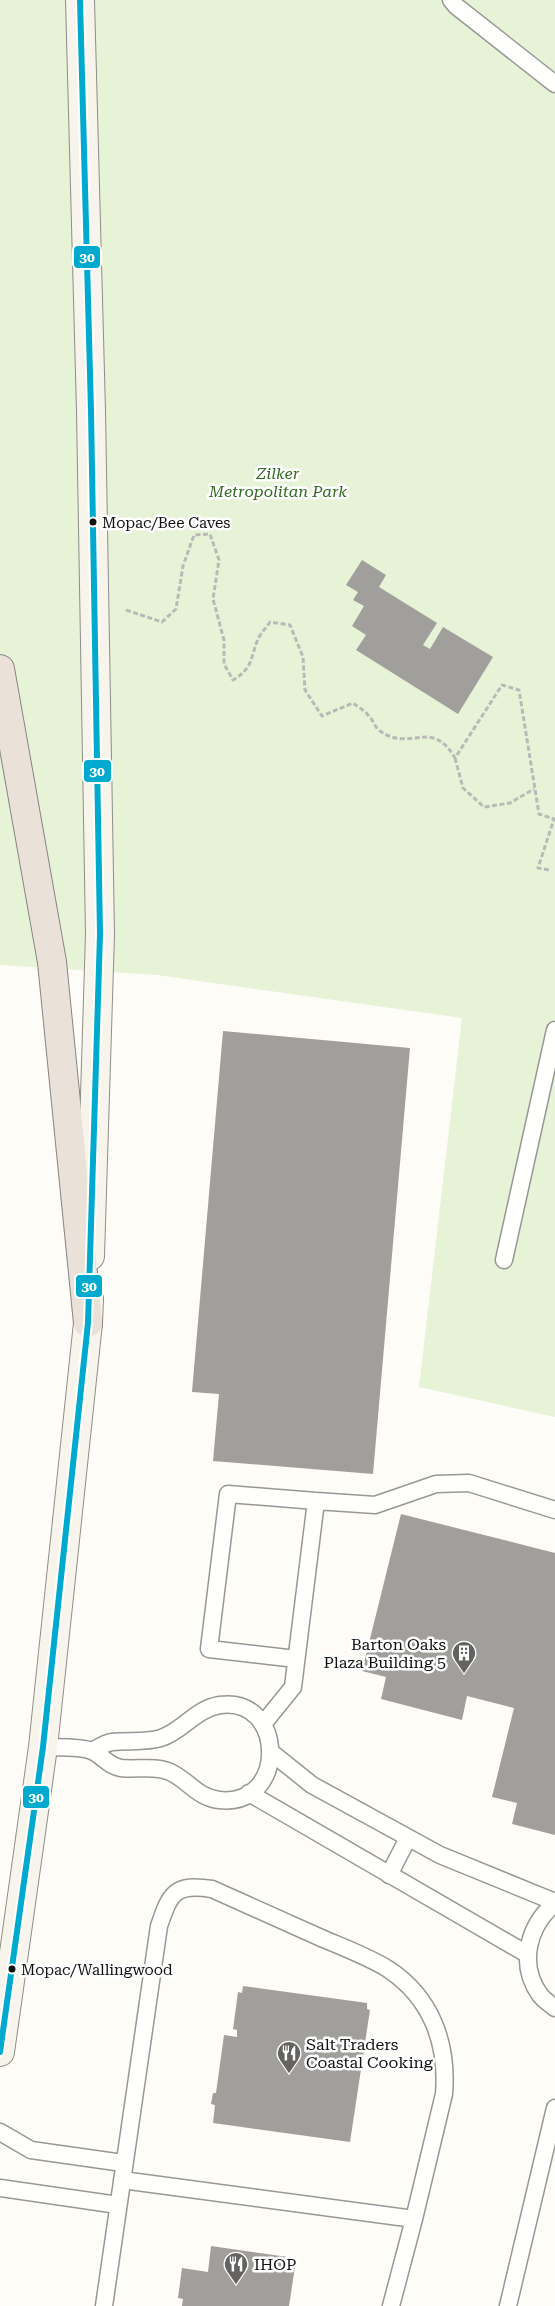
<svg xmlns="http://www.w3.org/2000/svg" width="555" height="2306" viewBox="0 0 555 2306" font-family="'Roboto Serif',serif">
<style>
.green{fill:#e7f3d7}
.building{fill:#a19f9c}
.lines{fill:none;stroke-linecap:round;stroke-linejoin:round}
.lane-casing{stroke:#979795;stroke-width:19}
.secondary-casing{stroke:#8e8d8b;stroke-width:30}
.highway-casing{stroke:#858482;stroke-width:30}
.path{stroke:#b9b9b8;stroke-width:3;stroke-dasharray:5 2.5;stroke-linecap:butt}
.lane{stroke:#fffffe;stroke-width:16}
.secondary{stroke:#f6f4eb;stroke-width:28}
.highway{stroke:#eae1d8;stroke-width:28}
.bus-1-casing{stroke:#fff;stroke-width:10}
.bus-1{stroke:#00a9ce;stroke-width:6}
.bus-dot{fill:#111;stroke:#fff;stroke-width:2}
.labels{text-anchor:middle;stroke-width:5;stroke-linejoin:round;paint-order:stroke}
.bus-label{font-size:15px;fill:#111;stroke:#fff;text-anchor:start}
.park-label{font-size:16px;font-style:italic;fill:#2f6b1f;stroke:#fff}
.poi-label{font-size:16px;fill:#111;stroke:#fff;text-anchor:start}
.line-badge{stroke:#fff;stroke-width:2}
.badge-label{font-size:14px;text-anchor:middle;font-weight:bold;fill:#fff}
</style>
<rect width="100%" height="100%" fill="#fdfcf7"/>
<path class="green" d="M 0,0 L 555,0 L 555,1417 L 419,1387 L 462,1018 L 157,975 L 0,965 Z"/>
<path class="building" d="M 362,560 L 386,575 L 379,587 L 437,623 L 423,645 L 430,649 L 443,627 L 493,657 L 458,714 L 356,650 L 366,635 L 352,626 L 364,606 L 353,600 L 358,592 L 346,585 Z
M 223,1031 L 410,1048 L 373,1474 L 213,1461 L 219,1394 L 192,1392 Z
M 401,1514 L 555,1553 L 555,1835 L 512,1824 L 517,1803 L 492,1797 L 514,1708 L 467,1696 L 462,1720 L 381,1699 L 386,1677 L 362,1671 Z
M 243,1986 L 367,2003 L 367,2009 L 370,2010 L 350,2142 L 213,2123 L 215,2105 L 211,2104 L 213,2093 L 216,2093 L 224,2035 L 237,2037 L 237,2030 L 233,2029 L 238,1992 L 242,1993 Z
M 211,2246 L 288,2257 L 288,2259 L 296,2260 L 289,2306 L 182,2306 L 183,2299 L 178,2298 L 182,2268 L 208,2272 Z"/>
<g class="lines">
<g class="lane-casing">
<path id="lane" d="M 451,0 L 456,6 L 555,84
M 504,1260 L 555,1030
M 296,1659 L 209,1649 L 228,1494 L 316,1501
M 263,1724 L 293,1687 L 316,1501 L 375,1505 L 436,1484 L 469,1483 L 555,1510
M 43,1747 C 57,1748 78,1746 92,1751 C 103,1756 108,1766 121,1768 C 137,1770 155,1765 170,1772 C 188,1780 198,1798 219,1800 C 288,1808 286,1696 220,1705 C 195,1709 183,1731 161,1738 C 145,1743 129,1740 112,1742 C 105,1743 98,1748 92,1751
M 272,1753 L 312,1785 L 440,1855 L 555,1902
M 249,1793 L 527,1954
M 389,1875 L 408,1838
M 555,1903 C 528,1926 518,1964 540,1995 C 544,2000 550,2004 555,2008
M 0,2132 L 31,2150 L 123,2163
M 122,2180 L 414,2219 L 391,2306
M 0,2188 L 118,2205
M 104,2306 L 159,1926 C 170,1894 174,1883 212,1889 C 247,1905 283,1921 319,1937 C 342,1947 367,1956 388,1969 C 432,1998 448,2044 444,2094 L 414,2219
M 508,2306 L 555,2108"/>
</g>
<g class="secondary-casing">
<path id="secondary" d="M 80,0 L 91,411 L 100,934 L 90,1256
M 0,2052 L 43,1747 L 88,1323 L 89,1299"/>
</g>
<g class="highway-casing">
<path id="highway" d="M 0,669 L 52,962 L 88,1323"/>
</g>
<path class="path" d="M 126,610 L 162,622 L 176,609 L 183,566 L 194,535 L 210,534 L 219,560 L 213,599 L 224,640 L 224,664 L 233,680 C 253,668 250,659 258,639 C 261,633 266,628 270,622 L 290,625 L 303,657 L 305,690 L 322,716 L 353,703 C 358,707 364,710 368,715 C 373,719 375,728 380,731 C 411,753 431,717 455,758 L 502,685 L 519,690 L 539,814 L 554,819 L 538,868 L 549,870
M 455,758 L 463,788 L 484,807 L 510,803 L 534,789"/>
<use href="#lane" class="lane"/>
<use href="#secondary" class="secondary"/>
<use href="#highway" class="highway"/>
<g class="bus-1-casing">
<path id="bus-1" d="M 0,2052 L 43,1747 L 88,1323 L 100,934 L 91,411 L 80,0"/>
</g>
<use href="#bus-1" class="bus-1"/>
</g>
<defs>
<g id="building-pin" transform="scale(1.25)"><path d="M0 17L-7.5 6A9.5 9.5 0 1 1 7.5 6Z" fill="#646362" stroke="#fff"/><path d="M-4-6H4V6H1V3H-1V6H-4ZM-2.5-4.3h1.7v1.8h-1.7ZM.8-4.3h1.7v1.8H.8ZM-2.5-1h1.7V.8h-1.7ZM.8-1h1.7V.8H.8Z" fill="#fff"/></g>
<g id="restaurant-pin" transform="scale(1.25)"><path d="M0 17L-7.5 6A9.5 9.5 0 1 1 7.5 6Z" fill="#646362" stroke="#fff"/><path d="M-5-6h1v4h1v-4h1v4h1v-4h1v5L-1.5 .5V6h-2V.5L-5-1ZM5-6V6H3V1.5H1.5Q1.5-4 5-6Z" fill="#fff"/></g>
</defs>
<g fill-rule="evenodd">
<use href="#building-pin" x="464" y="1653"/>
<use href="#restaurant-pin" x="289" y="2053"/>
<use href="#restaurant-pin" x="236" y="2264"/>
</g>
<g class="bus-dot">
<circle cx="93" cy="522" r="4.5"/>
<circle cx="12" cy="1969" r="4.5"/>
</g>
<g class="labels">
<g class="bus-label">
<text x="102" y="528">Mopac/Bee Caves</text>
<text x="21" y="1975">Mopac/Wallingwood</text>
</g>
<g class="park-label">
<text x="278" y="479">Zilker<tspan x="278" dy="18">Metropolitan Park</tspan></text>
</g>
<g class="poi-label">
<text x="446" y="1650" text-anchor="end">Barton Oaks<tspan x="446" dy="18">Plaza Building 5</tspan></text>
<text x="306" y="2050">Salt Traders<tspan x="306" dy="18">Coastal Cooking</tspan></text>
<text x="254" y="2270">IHOP</text>
</g>
</g>
<g class="line-badge">
<rect x="73" y="245" width="28" height="24" rx="5" fill="#00a9ce"/>
<rect x="83" y="759" width="29" height="24" rx="5" fill="#00a9ce"/>
<rect x="75" y="1274" width="28" height="24" rx="5" fill="#00a9ce"/>
<rect x="22" y="1785" width="28" height="24" rx="5" fill="#00a9ce"/>
</g>
<g class="badge-label">
<text x="87" y="262">30</text>
<text x="97" y="776">30</text>
<text x="89" y="1291">30</text>
<text x="36" y="1802">30</text>
</g>
</svg>
